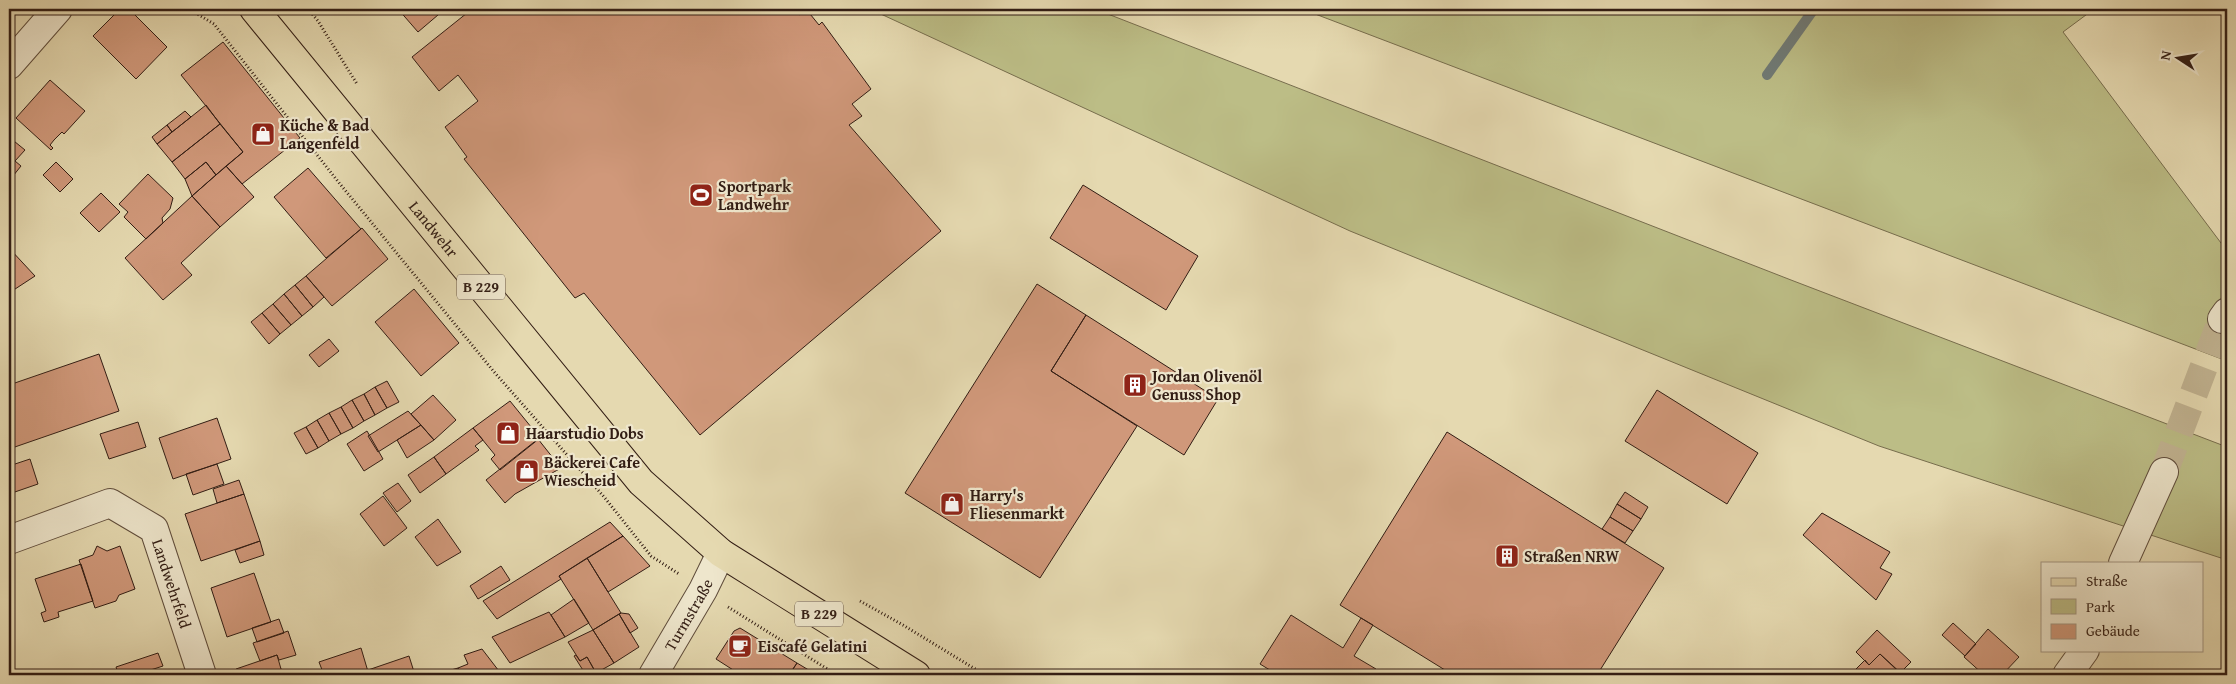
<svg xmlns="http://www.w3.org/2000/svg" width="2236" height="684" viewBox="0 0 2236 684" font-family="'Gentium Book Plus',serif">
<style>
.green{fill:#bcbd86;stroke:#776d4d}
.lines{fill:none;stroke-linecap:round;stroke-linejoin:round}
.stream{stroke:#707a75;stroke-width:10}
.building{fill:#d0987a;stroke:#321d14}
.minor-tunnel{stroke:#c1b391;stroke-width:28;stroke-dasharray:28 14;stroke-linecap:butt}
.minor-casing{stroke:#5f4c3b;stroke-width:30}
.primary-casing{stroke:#321d14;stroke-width:30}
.path{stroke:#321d14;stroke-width:3;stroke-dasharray:1 2.5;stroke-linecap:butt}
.minor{stroke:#eee6cc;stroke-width:28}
.primary{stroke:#e5d9b0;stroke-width:28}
.labels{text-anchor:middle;stroke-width:4.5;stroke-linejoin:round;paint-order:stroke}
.shield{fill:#eee6cc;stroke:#6a594b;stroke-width:1}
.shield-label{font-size:15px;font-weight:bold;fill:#321d14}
.poi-label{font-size:16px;font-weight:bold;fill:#321d14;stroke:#eee6cc;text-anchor:start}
.street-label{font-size:16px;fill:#321d14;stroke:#eee6cc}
</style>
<rect width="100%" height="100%" fill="#e5d9b0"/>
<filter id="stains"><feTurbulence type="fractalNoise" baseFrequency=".004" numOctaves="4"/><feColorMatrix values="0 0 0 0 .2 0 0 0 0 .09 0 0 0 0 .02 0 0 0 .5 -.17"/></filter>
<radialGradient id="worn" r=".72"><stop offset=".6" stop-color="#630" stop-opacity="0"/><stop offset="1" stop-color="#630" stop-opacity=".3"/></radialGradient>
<path class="green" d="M 870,9 L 1095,9 L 1791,280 L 2227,447 L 2227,560 L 1879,446 L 1350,231 Z
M 1302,9 L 2094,9 L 2063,32 L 2227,251 L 2227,361 Z"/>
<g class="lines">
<path class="stream" d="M 1767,75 L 1814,9"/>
</g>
<path class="building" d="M 120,9 L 129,9 L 167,47 L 136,79 L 93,36 Z
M 398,9 L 445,9 L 418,32 Z
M 472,9 L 757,9 L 759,11 L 761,9 L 794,9 L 799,15 L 806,9 L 819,25 L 822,22 L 871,89 L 852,104 L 862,116 L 849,125 L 941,231 L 700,435 L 584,293 L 575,298 L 464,159 L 467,157 L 445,127 L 478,101 L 458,75 L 439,91 L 412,57 Z
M 223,42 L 300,138 L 242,184 L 226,166 L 243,152 L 181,75 Z
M 50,80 L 85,111 L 64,134 L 62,132 L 54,140 L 50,145 L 53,148 L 51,150 L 16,118 Z
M 206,105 L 220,124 L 172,162 L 157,144 Z
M 185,111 L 191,117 L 172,132 L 167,125 Z
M 220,124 L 243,152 L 216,175 L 206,162 L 185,179 L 172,162 Z
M 167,125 L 172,132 L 157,144 L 152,137 Z
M 9,137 L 25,150 L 15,161 L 21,166 L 9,181 Z
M 56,162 L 73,179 L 60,192 L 43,175 Z
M 206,162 L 216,175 L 192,196 L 185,179 Z
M 226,166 L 254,197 L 220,227 L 192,196 Z
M 308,168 L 361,229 L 326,258 L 274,197 Z
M 148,174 L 173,198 L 170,209 L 162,218 L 163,223 L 146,239 L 124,217 L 128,212 L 119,204 Z
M 1083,185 L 1198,256 L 1166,310 L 1050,238 Z
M 101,193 L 120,212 L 99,232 L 80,213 Z
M 192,196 L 220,227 L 181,263 L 192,275 L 163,300 L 125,258 Z
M 362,228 L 388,259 L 332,306 L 306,276 Z
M 9,248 L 35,276 L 9,293 Z
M 306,276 L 324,297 L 313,307 L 295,285 Z
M 1037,284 L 1086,315 L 1051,371 L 1137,426 L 1040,578 L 905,493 Z
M 295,285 L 313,307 L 302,316 L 284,294 Z
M 414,289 L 459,343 L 421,376 L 375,322 Z
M 284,294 L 302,316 L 291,325 L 273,304 Z
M 273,304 L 291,325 L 280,334 L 262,313 Z
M 262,313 L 280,334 L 269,344 L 251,322 Z
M 1086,315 L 1218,399 L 1184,455 L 1051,371 Z
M 329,339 L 339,351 L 319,367 L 309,355 Z
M 99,354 L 119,411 L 9,449 L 9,385 Z
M 387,381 L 399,402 L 387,408 L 375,387 Z
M 375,387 L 387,408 L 375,415 L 364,394 Z
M 1657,390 L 1758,453 L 1727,504 L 1625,441 Z
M 364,394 L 375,415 L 364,421 L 352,400 Z
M 433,395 L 456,420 L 434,440 L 411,414 Z
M 352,400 L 364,421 L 353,428 L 341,407 Z
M 510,401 L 540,438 L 500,470 L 491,459 L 495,455 L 473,428 Z
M 341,407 L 353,428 L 341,434 L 329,413 Z
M 408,411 L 421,425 L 378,452 L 368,436 Z
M 329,413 L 341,434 L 329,441 L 317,420 Z
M 217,418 L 231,459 L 173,479 L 159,438 Z
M 317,420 L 329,441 L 318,448 L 306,427 Z
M 138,422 L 146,447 L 109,459 L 100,434 Z
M 421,425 L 434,440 L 407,458 L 397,440 Z
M 306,427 L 318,448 L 306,454 L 294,433 Z
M 473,428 L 483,440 L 475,446 L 479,450 L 446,474 L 434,457 Z
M 367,431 L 383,459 L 364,471 L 347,444 Z
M 1447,432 L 1664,568 L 1597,675 L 1453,675 L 1340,605 Z
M 538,439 L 561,468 L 515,494 L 505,503 L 486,480 Z
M 434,457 L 446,474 L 420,493 L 408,475 Z
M 30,459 L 38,484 L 9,494 L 9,466 Z
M 217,464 L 224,484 L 193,495 L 186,474 Z
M 239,480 L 244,494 L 217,503 L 213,489 Z
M 398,483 L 411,501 L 397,512 L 383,493 Z
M 1625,492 L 1648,507 L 1641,519 L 1617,504 Z
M 244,494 L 260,541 L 201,561 L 185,514 Z
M 383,496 L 407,528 L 384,546 L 360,514 Z
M 1617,504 L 1641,519 L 1633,531 L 1610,517 Z
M 1822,513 L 1890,552 L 1880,568 L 1892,574 L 1876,600 L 1803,535 Z
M 1610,517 L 1633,531 L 1625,543 L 1602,529 Z
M 438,519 L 461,552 L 437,566 L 415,537 Z
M 610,522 L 623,536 L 559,576 L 561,579 L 497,619 L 483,601 Z
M 623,536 L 650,566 L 608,592 L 587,558 Z
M 260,541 L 264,555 L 240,563 L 235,550 Z
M 97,546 L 107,551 L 120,546 L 135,589 L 119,595 L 116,601 L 95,608 L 79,560 L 93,555 Z
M 587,558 L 621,613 L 593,630 L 559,576 Z
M 81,564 L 93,601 L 58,612 L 59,617 L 44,622 L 41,613 L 46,611 L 35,579 Z
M 501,566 L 510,580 L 478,599 L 470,586 Z
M 254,573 L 271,622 L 227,637 L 211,588 Z
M 574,599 L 589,623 L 565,637 L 551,615 Z
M 549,612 L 565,637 L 510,663 L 492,637 Z
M 621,613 L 629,614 L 638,628 L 630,633 L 619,614 Z
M 619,614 L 639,647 L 614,663 L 593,630 Z
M 1291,615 L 1343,648 L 1361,618 L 1373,625 L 1354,656 L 1376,669 L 1372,675 L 1278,675 L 1260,664 Z
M 279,619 L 284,633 L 257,642 L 252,628 Z
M 1953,623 L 1976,644 L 1965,656 L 1942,635 Z
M 740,628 L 797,663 L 789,675 L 741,675 L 716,659 L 734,631 Z
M 1988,629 L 2019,657 L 2002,675 L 1984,675 L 1964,657 Z
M 593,630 L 614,663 L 596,673 L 587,657 L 580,661 L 568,642 Z
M 1877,630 L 1911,662 L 1900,673 L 1880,654 L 1869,665 L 1856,652 Z
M 288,631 L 296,655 L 279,660 L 277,655 L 260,661 L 253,643 Z
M 361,648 L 369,675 L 324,675 L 319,662 Z
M 482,649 L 502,675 L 460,675 L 458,668 L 468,664 L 464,655 Z
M 158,653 L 163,666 L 135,675 L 119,675 L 116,667 Z
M 1880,654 L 1903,675 L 1850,675 L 1865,660 L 1869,665 Z
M 277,655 L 281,669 L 286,672 L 287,675 L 238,675 L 236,669 Z
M 576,655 L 580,661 L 587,657 L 596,673 L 586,675 L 574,656 Z
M 409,656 L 415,675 L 369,675 L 368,670 Z
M 797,663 L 817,675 L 789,675 Z
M 458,668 L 460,675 L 445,675 L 444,672 Z"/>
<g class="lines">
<path class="minor-tunnel" d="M 2164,472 L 2222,319"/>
<g class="minor-casing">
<g id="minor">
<path d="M 9,65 L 58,9"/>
<path d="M 2222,319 L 2227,312"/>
<path id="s1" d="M 9,540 L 110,503 L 154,529 L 202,675"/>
<path d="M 2123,563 L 2164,472"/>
<path id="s2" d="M 653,675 L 703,590 L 721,553"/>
<path d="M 2067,675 L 2085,650"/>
</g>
</g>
<g class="primary-casing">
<g id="primary">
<path id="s3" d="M 254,9 L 641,482 L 721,553 L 916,675"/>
</g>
</g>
<path class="path" d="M 189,9 L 214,24 L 340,184 L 495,373 L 605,498 L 651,556 L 679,574
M 308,9 L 318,21 L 357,84
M 860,601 L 903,625 L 985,675
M 728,607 L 837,675"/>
<use href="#minor" class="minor"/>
<use href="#primary" class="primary"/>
</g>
<defs>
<g id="shop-square" transform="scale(1.25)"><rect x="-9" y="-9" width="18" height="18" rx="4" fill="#8f2418" stroke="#eee6cc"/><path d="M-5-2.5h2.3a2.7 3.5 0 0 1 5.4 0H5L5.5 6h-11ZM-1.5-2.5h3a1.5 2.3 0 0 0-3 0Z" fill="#fff"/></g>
<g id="stadium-square" transform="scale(1.25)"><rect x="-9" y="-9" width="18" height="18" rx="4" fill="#8f2418" stroke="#eee6cc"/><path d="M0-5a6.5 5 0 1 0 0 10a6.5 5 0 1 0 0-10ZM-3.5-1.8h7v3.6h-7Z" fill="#fff"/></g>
<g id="building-square" transform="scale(1.25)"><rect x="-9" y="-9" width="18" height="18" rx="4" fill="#8f2418" stroke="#eee6cc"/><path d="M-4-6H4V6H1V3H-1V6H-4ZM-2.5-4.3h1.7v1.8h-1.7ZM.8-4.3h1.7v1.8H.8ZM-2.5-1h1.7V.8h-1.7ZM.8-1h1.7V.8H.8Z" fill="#fff"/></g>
<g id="cafe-square" transform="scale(1.25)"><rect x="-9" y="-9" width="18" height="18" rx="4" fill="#8f2418" stroke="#eee6cc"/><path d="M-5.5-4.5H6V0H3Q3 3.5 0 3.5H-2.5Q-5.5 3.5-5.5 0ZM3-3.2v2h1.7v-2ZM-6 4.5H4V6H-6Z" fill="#fff"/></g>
</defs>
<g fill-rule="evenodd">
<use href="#shop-square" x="263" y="134"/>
<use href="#stadium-square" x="701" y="195"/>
<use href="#building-square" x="1135" y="385"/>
<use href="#shop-square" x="508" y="433"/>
<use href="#shop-square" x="527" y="471"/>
<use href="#shop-square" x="952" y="504"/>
<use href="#building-square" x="1507" y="556"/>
<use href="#cafe-square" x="740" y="646"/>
</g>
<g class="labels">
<g class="shield">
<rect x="457" y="274.5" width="48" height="25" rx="4"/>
<rect x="795" y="601.5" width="48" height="25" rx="4"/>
</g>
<g class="shield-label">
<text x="481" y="292">B 229</text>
<text x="819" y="619">B 229</text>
</g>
<g class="poi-label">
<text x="280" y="131">Küche &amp; Bad<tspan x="280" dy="18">Langenfeld</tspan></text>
<text x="718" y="192">Sportpark<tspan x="718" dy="18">Landwehr</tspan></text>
<text x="1152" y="382">Jordan Olivenöl<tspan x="1152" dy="18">Genuss Shop</tspan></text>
<text x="526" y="439">Haarstudio Dobs</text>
<text x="544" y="468">Bäckerei Cafe<tspan x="544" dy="18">Wiescheid</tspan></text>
<text x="970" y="501">Harry's<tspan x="970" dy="18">Fliesenmarkt</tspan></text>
<text x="1524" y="562">Straßen NRW</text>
<text x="758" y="652">Eiscafé Gelatini</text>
</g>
<g class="street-label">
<text dy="6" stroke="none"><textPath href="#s3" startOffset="284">Landwehr</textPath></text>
<text dy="6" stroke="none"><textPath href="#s1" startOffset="216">Landwehrfeld</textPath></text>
<text dy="6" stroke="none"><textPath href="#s2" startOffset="70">Turmstraße</textPath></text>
</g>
</g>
<rect width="2236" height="684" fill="none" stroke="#e5d9b0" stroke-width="30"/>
<rect x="10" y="10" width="2216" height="664" fill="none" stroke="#321d14" stroke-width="2.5"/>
<rect x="15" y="15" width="2206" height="654" fill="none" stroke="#321d14"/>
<rect x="2041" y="562" width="162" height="90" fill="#eee6cc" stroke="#a39682"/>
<rect x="2051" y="578" width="25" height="8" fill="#e5d9b0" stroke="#a39682"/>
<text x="2086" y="586" font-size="15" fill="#321d14">Straße</text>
<rect x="2051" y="599" width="25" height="15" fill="#bcbd86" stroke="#a39682"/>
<text x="2086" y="612" font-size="15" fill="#321d14">Park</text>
<rect x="2051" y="624" width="25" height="15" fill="#d0987a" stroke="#a39682"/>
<text x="2086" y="636" font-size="15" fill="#321d14">Gebäude</text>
<g transform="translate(2178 58) rotate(282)" stroke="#eee6cc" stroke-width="4" paint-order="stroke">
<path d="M0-4L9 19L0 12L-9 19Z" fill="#321d14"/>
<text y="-8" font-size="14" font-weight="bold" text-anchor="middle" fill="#321d14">N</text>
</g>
<rect width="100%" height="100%" filter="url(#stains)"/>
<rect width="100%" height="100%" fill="url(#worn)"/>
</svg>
